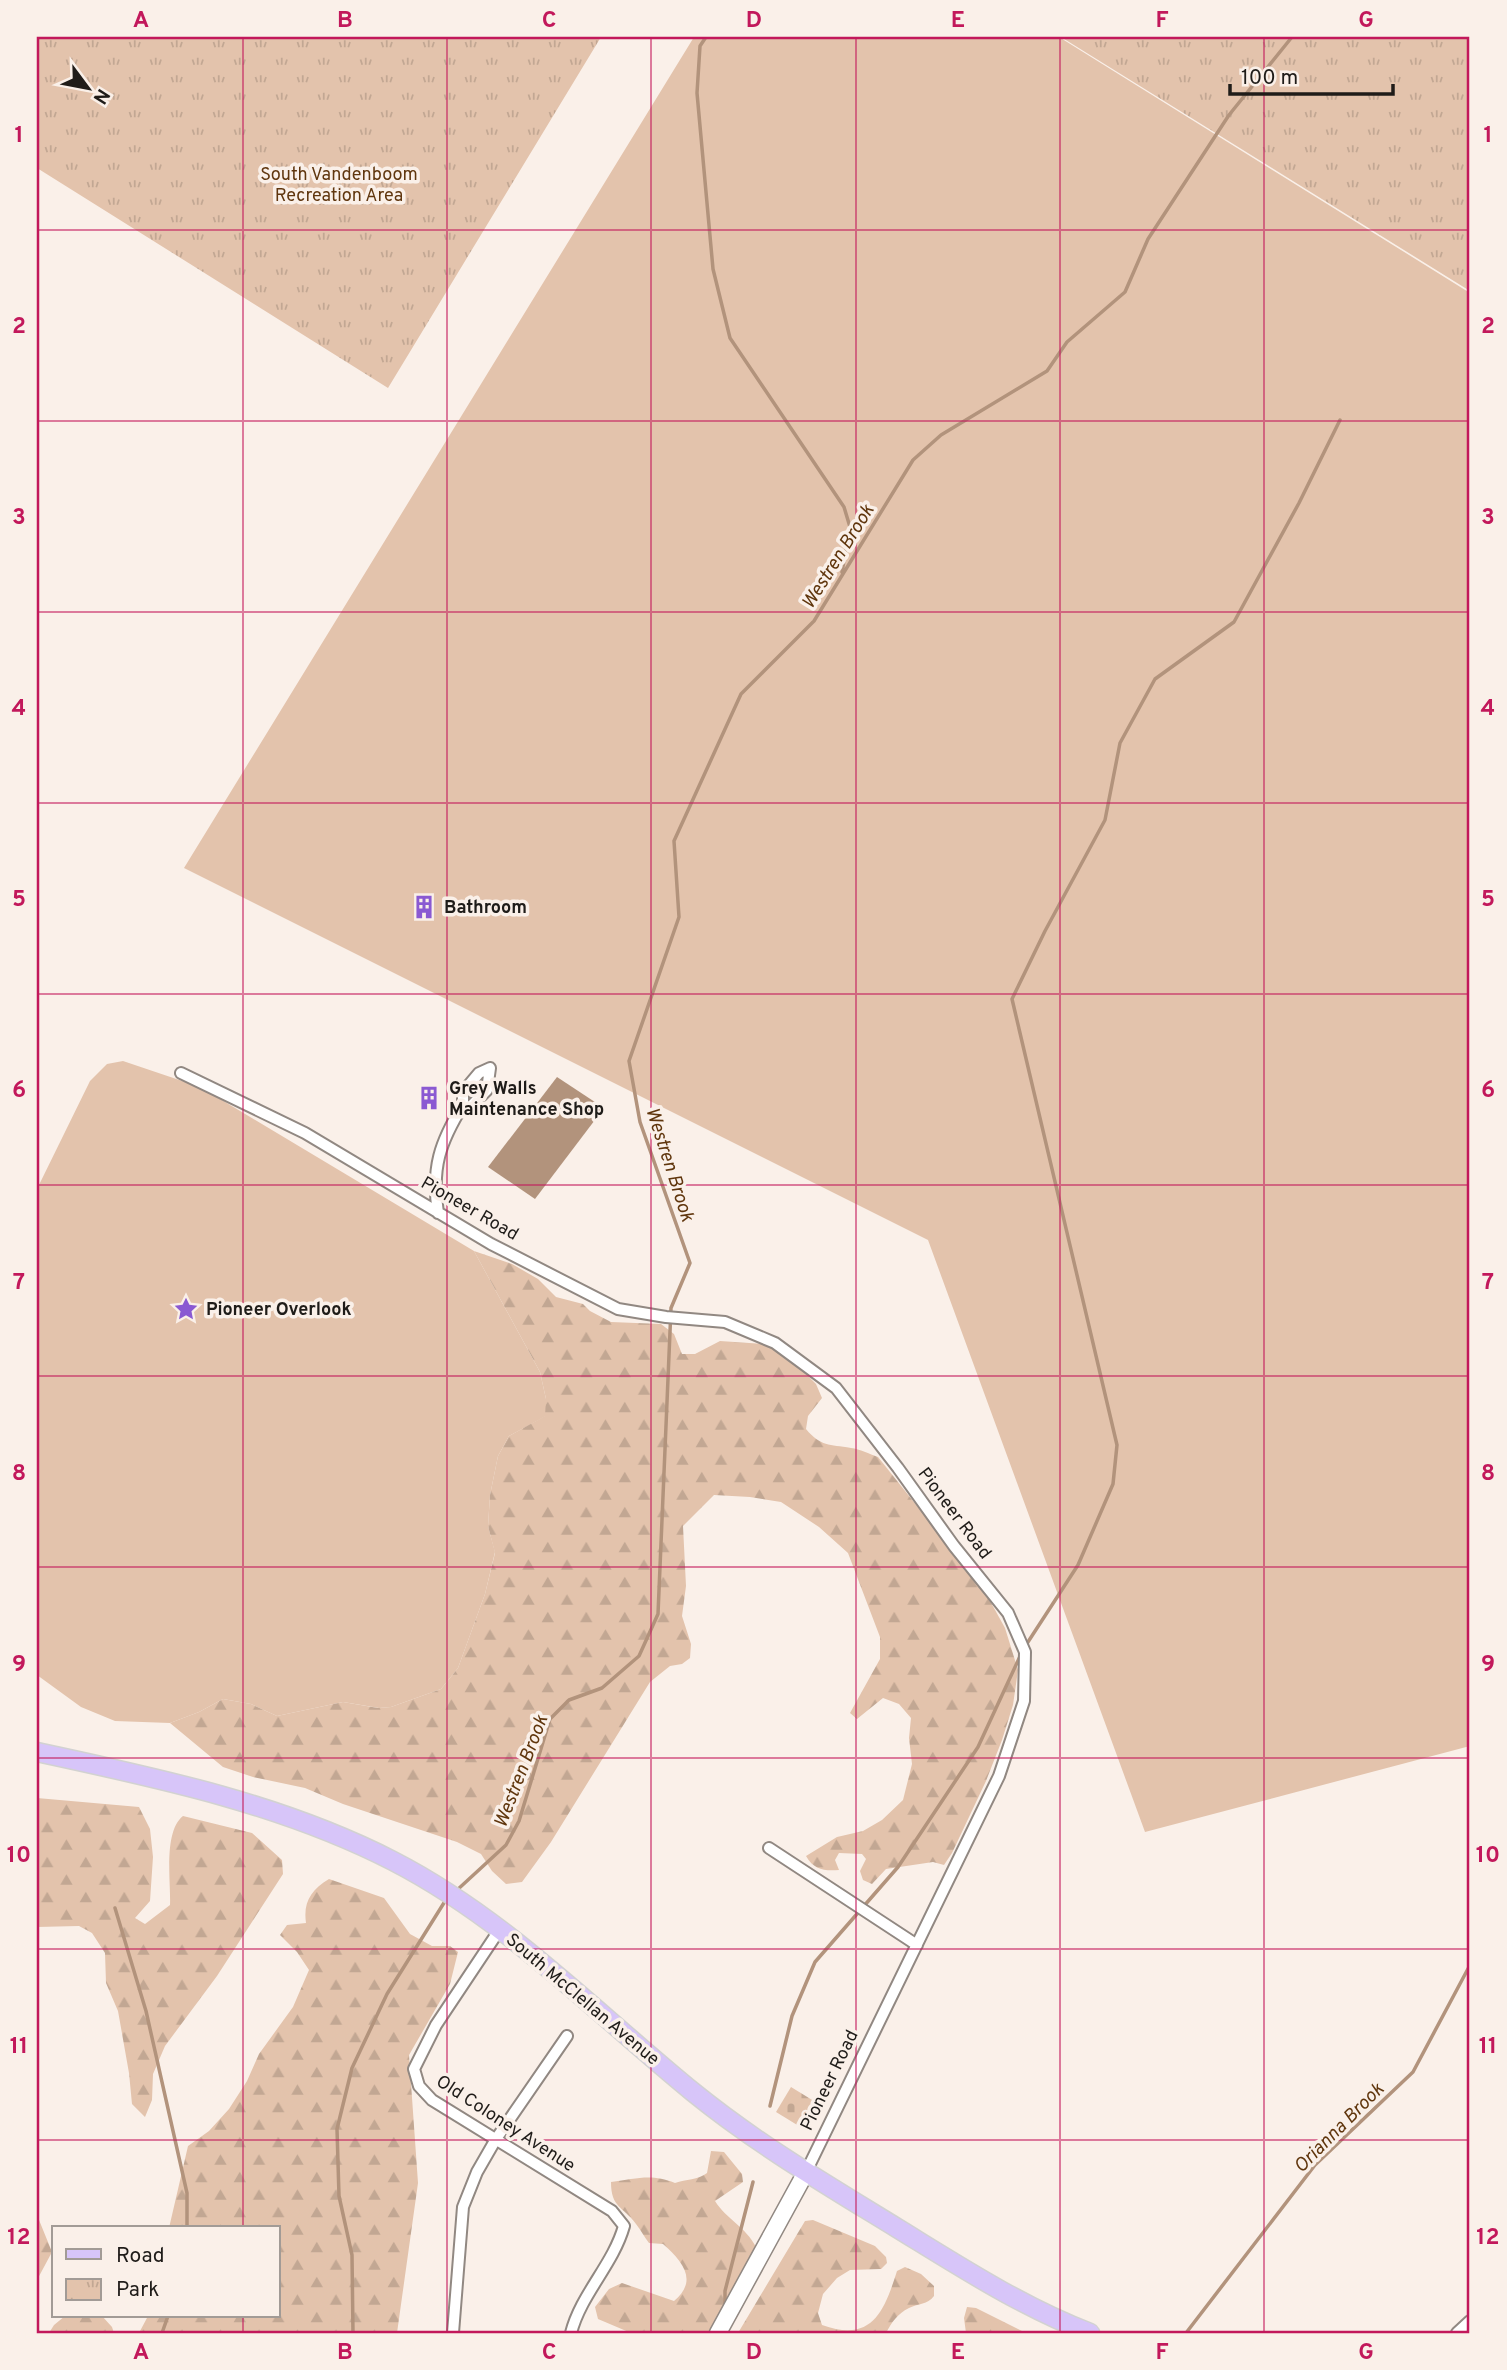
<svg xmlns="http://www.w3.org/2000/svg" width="1507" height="2370" viewBox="0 0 1507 2370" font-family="Overpass,sans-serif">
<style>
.grass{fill:#e3c3ac}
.forest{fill:url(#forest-firs)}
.cemetery{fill:url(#cemetery-stones)}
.park{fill:url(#park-tufts)}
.water{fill:#b2937c}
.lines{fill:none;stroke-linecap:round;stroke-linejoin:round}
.stream{stroke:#b2937c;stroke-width:3.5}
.street-casing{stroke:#918882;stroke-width:14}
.secondary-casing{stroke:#918882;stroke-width:19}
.primary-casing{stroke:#d2d2d1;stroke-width:21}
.street{stroke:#fff;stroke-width:10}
.secondary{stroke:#fff;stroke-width:16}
.primary{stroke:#d7c5f9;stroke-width:18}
.grid{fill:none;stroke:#c2185b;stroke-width:2;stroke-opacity:0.55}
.labels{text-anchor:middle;stroke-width:7;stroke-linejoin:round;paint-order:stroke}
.park-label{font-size:18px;fill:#60360e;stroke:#faf0e9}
.poi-label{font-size:18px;font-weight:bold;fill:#1f1c19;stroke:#faf0e9;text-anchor:start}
.street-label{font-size:18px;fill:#1f1c19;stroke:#faf0e9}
.water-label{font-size:19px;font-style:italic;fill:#60360d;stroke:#faf0e9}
.neatline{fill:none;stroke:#c2185b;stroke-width:2.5}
.grid-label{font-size:23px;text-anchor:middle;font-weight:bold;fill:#c2185b}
</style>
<defs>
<pattern id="forest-firs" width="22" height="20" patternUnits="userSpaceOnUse" patternTransform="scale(1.75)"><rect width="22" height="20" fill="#e3c3ac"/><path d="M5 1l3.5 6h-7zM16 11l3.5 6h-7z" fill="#c2a793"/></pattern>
<pattern id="cemetery-stones" width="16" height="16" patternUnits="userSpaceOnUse" patternTransform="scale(1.75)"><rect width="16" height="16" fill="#e3c3ac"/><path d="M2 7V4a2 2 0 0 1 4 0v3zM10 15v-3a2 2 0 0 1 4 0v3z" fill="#c2a793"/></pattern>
<pattern id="park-tufts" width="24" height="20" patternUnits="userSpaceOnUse" patternTransform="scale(1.75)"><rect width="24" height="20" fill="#e3c3ac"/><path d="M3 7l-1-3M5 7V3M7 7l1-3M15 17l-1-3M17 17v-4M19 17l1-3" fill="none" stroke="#c2a793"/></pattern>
</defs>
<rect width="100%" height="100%" fill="#faf0e9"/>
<path class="grass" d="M 694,37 L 1059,37 L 1470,293 L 1470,1746 L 1145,1832 L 928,1240 L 184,868 Z
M 123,1061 L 200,1087 L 474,1251 L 540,1372 L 546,1399 L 546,1416 L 509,1436 L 498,1456 L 490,1495 L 488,1526 L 495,1552 L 485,1594 L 458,1668 L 441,1689 L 391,1707 L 379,1708 L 343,1702 L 277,1716 L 251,1704 L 223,1699 L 199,1712 L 170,1723 L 115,1721 L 81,1707 L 37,1675 L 37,1189 L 90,1081 L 107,1064 Z"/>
<path class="forest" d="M 474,1251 L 512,1264 L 538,1279 L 556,1297 L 583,1304 L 590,1311 L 611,1322 L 661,1324 L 674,1334 L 682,1354 L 695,1354 L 720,1341 L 765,1344 L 791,1359 L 816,1384 L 822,1398 L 808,1416 L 806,1429 C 821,1447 829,1444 851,1448 C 860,1449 869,1454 878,1457 L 984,1590 L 1005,1628 L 1018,1670 L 1013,1705 L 1002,1740 L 986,1781 L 952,1853 L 944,1865 L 933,1862 L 886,1869 L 872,1884 L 863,1880 L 860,1871 L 866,1859 L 862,1854 L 839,1853 L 835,1860 L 839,1870 C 824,1871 814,1870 806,1856 L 837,1837 L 863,1831 L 882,1820 L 903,1800 L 912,1764 L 909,1738 L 911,1718 L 899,1704 L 883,1698 L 857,1719 L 850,1713 L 880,1659 L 880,1637 L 848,1553 L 819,1527 L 781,1502 L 750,1497 L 714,1495 L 683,1526 L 686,1586 L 682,1616 L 691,1644 L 690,1658 L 682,1664 L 670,1666 L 650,1682 L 551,1842 L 522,1882 L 506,1884 L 492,1871 L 481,1854 L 457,1842 L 343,1804 L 305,1788 L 253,1777 L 223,1767 L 170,1723 L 199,1712 L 223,1699 L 251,1704 L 277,1716 L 343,1702 L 378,1708 L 391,1707 L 441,1689 L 458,1668 L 485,1594 L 495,1553 L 488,1526 L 490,1495 L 498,1456 L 509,1436 L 545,1416 L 546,1399 L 540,1372 Z
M 37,1798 L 139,1807 L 150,1829 L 153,1857 L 150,1901 L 135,1918 L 145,1924 L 170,1905 C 171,1882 163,1832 183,1816 L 252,1833 L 282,1860 L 283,1874 L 217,1976 L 165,2046 L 153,2074 L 152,2100 L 145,2117 L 132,2104 L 129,2073 L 118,2011 L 106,1983 L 105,1953 L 92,1933 L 79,1926 L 37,1927 Z
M 329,1879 L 384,1898 L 410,1934 L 432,1946 L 450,1946 L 458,1952 L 450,1984 L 409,2055 L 418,2183 L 397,2333 L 139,2333 L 148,2316 L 278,2316 L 278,2228 L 169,2228 L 188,2146 L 209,2131 L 229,2109 L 247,2081 L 259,2054 L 293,2007 L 309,1970 L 297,1952 L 280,1935 L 287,1925 L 306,1923 C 303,1902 311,1890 329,1879 Z
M 711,2151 L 724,2152 L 742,2174 L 743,2182 L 715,2201 C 727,2220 745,2226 756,2247 L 736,2291 L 711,2333 L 631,2333 L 598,2319 L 595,2307 L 609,2289 L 622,2283 L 674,2301 C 699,2280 682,2261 663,2244 L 649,2243 C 644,2237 641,2230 636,2224 C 623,2206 611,2208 611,2182 C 636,2179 651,2173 675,2183 C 686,2179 698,2180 707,2173 Z
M 37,2215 L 52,2252 L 37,2280 Z
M 813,2220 L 875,2246 L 886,2257 L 887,2263 L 881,2269 L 850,2270 L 837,2278 L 823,2294 L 818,2313 L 822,2325 C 872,2343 884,2312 897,2271 L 905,2267 L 921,2274 L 934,2286 L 934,2296 C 927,2305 919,2303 909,2308 C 897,2314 892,2322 886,2333 L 738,2333 L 805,2221 Z
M 967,2307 L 976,2308 L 1026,2333 L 966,2333 L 964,2318 Z
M 65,2316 L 102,2316 L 112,2327 L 114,2333 L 49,2333 L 54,2325 Z"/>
<path class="cemetery" d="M 791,2087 L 822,2106 L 807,2131 L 776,2112 Z"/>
<path class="park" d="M 37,37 L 601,37 L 388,388 L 37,168 Z
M 1061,37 L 1470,37 L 1470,291 Z"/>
<path class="water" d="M 557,1077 L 604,1108 L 535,1199 L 488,1167 Z"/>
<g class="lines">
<path class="stream" d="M 706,37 L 700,46 L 697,93 L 713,269 L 730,338 L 844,507 L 850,527 L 842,572
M 1026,1645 L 1078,1565 L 1113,1484 L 1117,1445 L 1012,999 L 1045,931 L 1105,820 L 1120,743 L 1155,679 L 1234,622 L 1299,503 L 1340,420
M 456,1891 L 506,1845 L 519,1821 L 550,1719 L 569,1700 L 602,1688 L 639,1656 L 658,1614 L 671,1308 L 690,1263 L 640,1122 L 629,1061 L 679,917 L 674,841 L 741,694 L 814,621 L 913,460 L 941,435 L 1047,371 L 1067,342 L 1125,292 L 1148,239 L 1229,115 L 1292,37
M 115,1908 L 146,2011 L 187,2193 L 187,2228
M 770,2106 L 792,2016 L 815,1962 L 898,1867 L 978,1747 L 1022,1652
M 725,2305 L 725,2291 L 753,2182
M 162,2333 L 168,2316
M 353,2333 L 352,2255 L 339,2196 L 337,2129 L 352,2068 L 387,1994 L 447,1898
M 1186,2333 L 1315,2165 L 1413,2072 L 1470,1965"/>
<g class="street-casing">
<path id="street" d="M 181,1073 L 305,1133 L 491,1244 L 618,1309 L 666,1317 L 725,1322 L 775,1343 L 836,1388 L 898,1468 L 954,1546 L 1008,1613 L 1025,1652 L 1024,1701 L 999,1776 L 806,2172
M 438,1213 C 431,1168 440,1142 463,1105 L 470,1107 L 487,1090 L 490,1068 L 479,1073 L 463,1092 L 463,1105
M 769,1848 L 917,1945
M 500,1929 L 436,2025 L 414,2069 L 419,2086 L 432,2100 L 612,2211 L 624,2226 C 613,2265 581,2294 571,2333
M 453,2333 L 463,2207 L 477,2172 L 496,2139 L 567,2036
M 1457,2333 L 1470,2321"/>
</g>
<g class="secondary-casing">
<path id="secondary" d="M 718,2333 L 806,2172"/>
</g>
<g class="primary-casing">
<path id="primary" d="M 37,1752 C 158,1778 282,1804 393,1861 C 506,1919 596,2013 693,2092 C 757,2144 827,2185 897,2228 C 959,2266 1022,2307 1090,2333"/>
</g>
<use href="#street" class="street"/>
<use href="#secondary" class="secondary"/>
<use href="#primary" class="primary"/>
</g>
<path class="grid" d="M 243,37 L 243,2228M 447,37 L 447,2333M 651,37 L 651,2333M 856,37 L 856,2333M 1060,37 L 1060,2333M 1264,37 L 1264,2333M 37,230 L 1470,230M 37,421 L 1470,421M 37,612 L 1470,612M 37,803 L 1470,803M 37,994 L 1470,994M 37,1185 L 1470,1185M 37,1376 L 1470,1376M 37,1567 L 1470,1567M 37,1758 L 1470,1758M 37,1949 L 1470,1949M 37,2140 L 1470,2140M 243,2316 L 243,2333"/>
<defs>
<g id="building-bare" transform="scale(1.89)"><path d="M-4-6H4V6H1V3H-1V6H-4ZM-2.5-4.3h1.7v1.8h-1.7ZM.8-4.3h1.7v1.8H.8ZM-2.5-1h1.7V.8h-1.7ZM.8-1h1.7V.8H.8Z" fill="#8a59d2" stroke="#faf0e9" stroke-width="2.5" paint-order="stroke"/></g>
<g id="sight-bare" transform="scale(1.89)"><path d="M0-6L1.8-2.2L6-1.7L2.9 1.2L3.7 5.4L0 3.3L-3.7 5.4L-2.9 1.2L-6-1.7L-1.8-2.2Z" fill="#8a59d2" stroke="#faf0e9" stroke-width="2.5" paint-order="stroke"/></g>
</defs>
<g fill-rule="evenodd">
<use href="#building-bare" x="424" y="907"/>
<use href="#building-bare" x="429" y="1098"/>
<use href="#sight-bare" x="186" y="1309"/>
</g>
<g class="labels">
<g class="park-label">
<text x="339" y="180">South Vandenboom<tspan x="339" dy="21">Recreation Area</tspan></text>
</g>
<g class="poi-label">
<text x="444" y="913">Bathroom</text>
<text x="449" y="1094">Grey Walls<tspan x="449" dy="21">Maintenance Shop</tspan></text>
<text x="206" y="1315">Pioneer Overlook</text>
</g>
<g class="street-label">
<text transform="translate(470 1208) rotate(30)" y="6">Pioneer Road</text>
<text transform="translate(955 1513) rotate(53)" y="6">Pioneer Road</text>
<text transform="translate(583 1999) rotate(40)" y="6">South McClellan Avenue</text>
<text transform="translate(829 2080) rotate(-64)" y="6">Pioneer Road</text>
<text transform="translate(506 2123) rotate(33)" y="6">Old Coloney Avenue</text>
</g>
<g class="water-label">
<text transform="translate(837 556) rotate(-58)" y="7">Westren Brook</text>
<text transform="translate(671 1164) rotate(72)" y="7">Westren Brook</text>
<text transform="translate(520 1771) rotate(-69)" y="7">Westren Brook</text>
<text transform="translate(1338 2127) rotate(-45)" y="7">Orianna Brook</text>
</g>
</g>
<rect width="1507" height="2370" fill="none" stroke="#faf0e9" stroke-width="77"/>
<rect x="52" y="2226" width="228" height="91" fill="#faf0e9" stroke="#a29b96" stroke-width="2"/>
<rect x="66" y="2249" width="35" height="10" fill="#d7c5f9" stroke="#a29b96" stroke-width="2"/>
<text x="116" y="2262" font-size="21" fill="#1f1c19">Road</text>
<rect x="66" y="2279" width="35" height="21" fill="url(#park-tufts)" stroke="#a29b96" stroke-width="2"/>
<text x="116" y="2296" font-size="21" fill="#1f1c19">Park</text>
<g transform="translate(88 88) rotate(122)" stroke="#faf0e9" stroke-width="5" paint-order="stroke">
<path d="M0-5L12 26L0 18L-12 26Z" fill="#1f1c19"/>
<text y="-10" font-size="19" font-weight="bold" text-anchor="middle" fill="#1f1c19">N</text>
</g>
<path d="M1230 84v10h163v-10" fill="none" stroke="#1f1c19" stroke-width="3.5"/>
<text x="1241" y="84" font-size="21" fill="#1f1c19" stroke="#faf0e9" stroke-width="5" paint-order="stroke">100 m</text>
<rect x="38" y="38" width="1430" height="2294" class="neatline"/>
<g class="grid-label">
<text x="141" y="27">A</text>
<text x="345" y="27">B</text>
<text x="549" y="27">C</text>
<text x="754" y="27">D</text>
<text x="958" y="27">E</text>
<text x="1162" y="27">F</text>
<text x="1366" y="27">G</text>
<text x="19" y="142">1</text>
<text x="1488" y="142">1</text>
<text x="19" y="333">2</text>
<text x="1488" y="333">2</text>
<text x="19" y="524">3</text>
<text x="1488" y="524">3</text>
<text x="19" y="715">4</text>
<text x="1488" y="715">4</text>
<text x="19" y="906">5</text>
<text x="1488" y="906">5</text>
<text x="19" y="1097">6</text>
<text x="1488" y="1097">6</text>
<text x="19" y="1289">7</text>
<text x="1488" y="1289">7</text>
<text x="19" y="1480">8</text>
<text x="1488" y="1480">8</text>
<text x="19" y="1671">9</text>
<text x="1488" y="1671">9</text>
<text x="19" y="1862">10</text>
<text x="1488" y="1862">10</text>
<text x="19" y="2053">11</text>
<text x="1488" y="2053">11</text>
<text x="19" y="2244">12</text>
<text x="1488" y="2244">12</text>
<text x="141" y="2359">A</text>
<text x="345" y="2359">B</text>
<text x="549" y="2359">C</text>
<text x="754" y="2359">D</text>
<text x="958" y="2359">E</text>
<text x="1162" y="2359">F</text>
<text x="1366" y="2359">G</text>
</g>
</svg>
